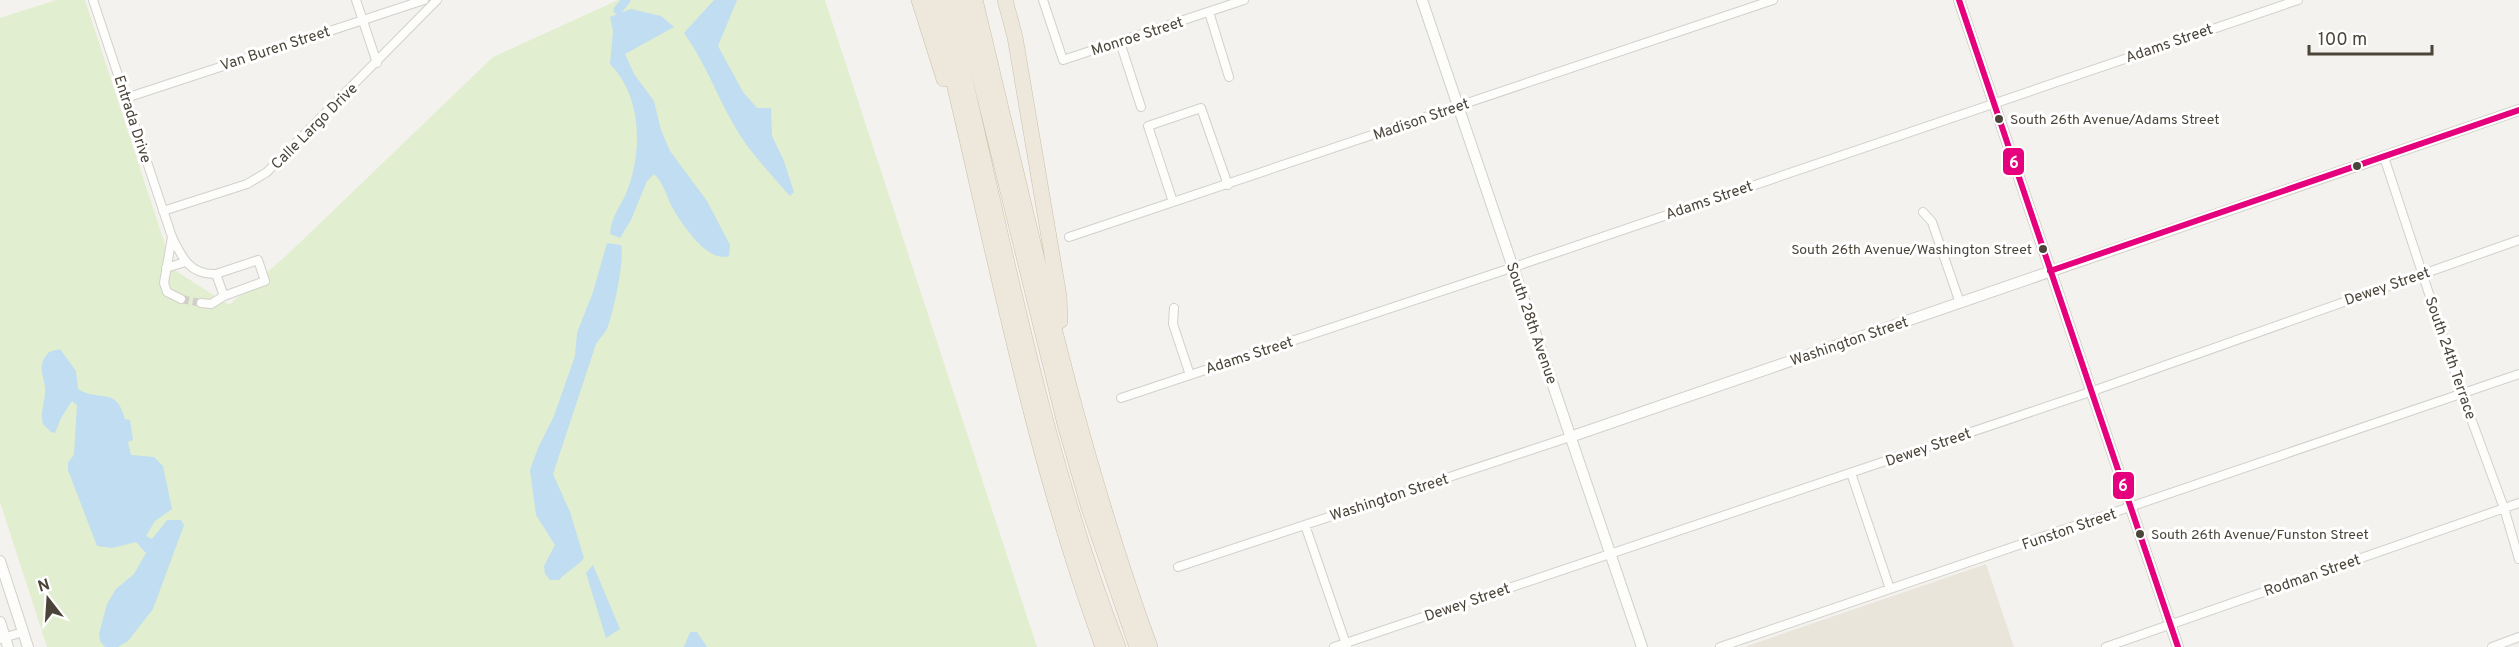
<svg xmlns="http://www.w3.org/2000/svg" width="2519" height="647" viewBox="0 0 2519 647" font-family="Overpass,sans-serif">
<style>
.education{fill:#eae5da}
.green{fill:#e1eecf}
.water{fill:#c0ddf1}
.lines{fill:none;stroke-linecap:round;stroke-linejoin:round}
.canal{stroke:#c0ddf1;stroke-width:9}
.minor-tunnel{stroke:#d2cfca;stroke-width:8;stroke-dasharray:8 4;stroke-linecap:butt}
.minor-casing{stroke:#d2d0cb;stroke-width:10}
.tertiary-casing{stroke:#d2d0cb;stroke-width:12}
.motorway-casing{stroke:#ccbfa9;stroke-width:16}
.minor{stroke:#fdfdfc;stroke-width:8}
.tertiary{stroke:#fdfdfc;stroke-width:10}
.motorway{stroke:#ede8db;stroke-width:15}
.bus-1-casing{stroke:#fff;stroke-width:10}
.bus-1{stroke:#e5007d;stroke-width:6}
.bus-dot{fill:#4b4439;stroke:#fff;stroke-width:2}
.labels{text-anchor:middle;stroke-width:6;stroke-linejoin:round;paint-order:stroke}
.bus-label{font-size:14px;fill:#4b4439;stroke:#fff;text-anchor:start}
.street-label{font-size:15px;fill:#4b4439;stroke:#fff}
.line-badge{stroke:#fff;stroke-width:2}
.badge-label{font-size:16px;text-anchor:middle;font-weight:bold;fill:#fff}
</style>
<rect width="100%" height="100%" fill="#f4f2ee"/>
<path class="education" d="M 1986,564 L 2014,647 L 1747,647 L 1747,646 Z"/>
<path class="green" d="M 56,0 L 85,0 L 173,269 L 229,305 L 286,256 L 493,57 L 618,0 L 825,0 L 1037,647 L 47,647 L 0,502 L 0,18 Z"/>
<path class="water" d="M 714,0 L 737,0 L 718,46 L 743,92 L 757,108 L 771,108 L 772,136 L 784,161 L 794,192 L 790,196 C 771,174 749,152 735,127 C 717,96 705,62 684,33 Z
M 631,9 L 661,16 L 674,27 L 625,54 L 634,74 L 654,101 L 661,130 L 670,151 L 707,201 L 730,245 L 729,256 C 707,263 682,224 672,207 C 666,195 664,183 654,174 L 647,181 L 631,220 L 620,238 L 610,234 C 611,218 618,210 625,196 C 643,155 643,97 610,64 L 613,31 L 610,17 Z
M 607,243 L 621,245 C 625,260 613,314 607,329 C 604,334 599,339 596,344 L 553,474 L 570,512 L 584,558 C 577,567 567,571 559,580 L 550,580 L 545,574 L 544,566 L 555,545 L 536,515 L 530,470 L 538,448 L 554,416 L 575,356 L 577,333 L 593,292 Z
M 60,349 L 76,371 L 78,389 C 100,403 116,385 125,419 L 130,420 L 133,440 L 128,442 L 131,455 L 154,457 L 163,466 L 172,509 L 155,521 L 146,536 L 152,539 L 167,520 L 181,520 L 184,525 L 153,609 L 128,641 L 118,647 L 105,647 L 100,641 L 99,634 L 107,604 L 116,589 L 134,574 L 146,553 L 136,542 L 112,548 L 97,546 L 68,470 L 68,462 L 74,455 L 77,405 L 72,401 L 61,418 L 55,433 L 51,432 L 43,424 C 40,413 44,405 45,394 C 47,378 34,368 49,352 Z
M 593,565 L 620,629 L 606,638 L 586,573 Z
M 690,632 L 697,632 L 707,647 L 684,647 Z"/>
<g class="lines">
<path class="canal" d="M 618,10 L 626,0"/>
<path class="minor-tunnel" d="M 181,299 L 201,303"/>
<g class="minor-casing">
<path id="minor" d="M 93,0 L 172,237 C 182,258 190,275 216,274
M 356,0 L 377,63
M 1043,0 L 1063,60 L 1244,0
M 1209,12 L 1229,77
M 1120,42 L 1141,107
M 126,98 L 424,0
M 2384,157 L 2462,394 L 2504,508 L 2519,559
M 1173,202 L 1148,126 L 1201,108 L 1228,185
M 163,211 L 247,184 L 267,172 L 437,0
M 1923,212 L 1932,222 L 1960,303
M 172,237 L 164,283 L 167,292 L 181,299
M 1069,237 L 1773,0
M 166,268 L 185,262
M 201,303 L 211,304 L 224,296 L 265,281 L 258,260 L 216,274 L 224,296
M 1174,308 L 1173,324 L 1190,375
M 1121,398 L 1514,267 L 2298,0
M 1851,473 L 1890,589
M 1305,525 L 1347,647
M 1178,567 L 1570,437
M 0,639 L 23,632
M 1334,647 L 2090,392 L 2519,240
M 1720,647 L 2519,374
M 2106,647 L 2519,503
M 2492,647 L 2519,637"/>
</g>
<g class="tertiary-casing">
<path id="tertiary" d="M 1422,0 L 1642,647
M 1959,0 L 2178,647
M 1570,437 L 2519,110
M 0,561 L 28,647
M 0,622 L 8,647"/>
</g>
<g class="motorway-casing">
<path id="motorway" d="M 919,0 L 944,79
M 934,0 C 988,216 1026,437 1103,647
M 946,0 C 999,214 1038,441 1118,647
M 961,0 L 1065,424 L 1089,508 L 1137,647
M 975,0 C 1028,217 1073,437 1150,647
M 1005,0 L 1015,37 L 1059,296 L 1060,321"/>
</g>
<use href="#minor" class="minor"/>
<use href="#tertiary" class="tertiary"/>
<use href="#motorway" class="motorway"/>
<g class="bus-1-casing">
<path id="bus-1" d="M 1959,0 L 2178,647
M 2050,271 L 2519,110"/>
</g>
<use href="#bus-1" class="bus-1"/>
</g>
<g class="bus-dot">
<circle cx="1999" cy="119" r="5"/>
<circle cx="2357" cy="166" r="5"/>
<circle cx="2043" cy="249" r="5"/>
<circle cx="2140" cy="534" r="5"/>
</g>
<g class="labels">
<g class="bus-label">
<text x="2010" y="124">South 26th Avenue/Adams Street</text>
<text x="2032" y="254" text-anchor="end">South 26th Avenue/Washington Street</text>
<text x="2151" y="539">South 26th Avenue/Funston Street</text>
</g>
<g class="street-label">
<text transform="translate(1137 36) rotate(-18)" y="5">Monroe Street</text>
<text transform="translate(2169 43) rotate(-19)" y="5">Adams Street</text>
<text transform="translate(275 48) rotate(-18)" y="5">Van Buren Street</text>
<text transform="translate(133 119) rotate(72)" y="5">Entrada Drive</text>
<text transform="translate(1421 119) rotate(-19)" y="5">Madison Street</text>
<text transform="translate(314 126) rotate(-45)" y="5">Calle Largo Drive</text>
<text transform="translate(1709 200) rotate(-19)" y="5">Adams Street</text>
<text transform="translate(2387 286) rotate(-19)" y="5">Dewey Street</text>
<text transform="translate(1532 323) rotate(71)" y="5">South 28th Avenue</text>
<text transform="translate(1849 341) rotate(-19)" y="5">Washington Street</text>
<text transform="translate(1249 355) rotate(-18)" y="5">Adams Street</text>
<text transform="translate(2451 358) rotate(71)" y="5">South 24th Terrace</text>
<text transform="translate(1928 447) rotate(-19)" y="5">Dewey Street</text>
<text transform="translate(1389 497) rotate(-18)" y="5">Washington Street</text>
<text transform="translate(2069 529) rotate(-19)" y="5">Funston Street</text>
<text transform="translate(2312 575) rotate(-19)" y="5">Rodman Street</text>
<text transform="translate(1467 602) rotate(-19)" y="5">Dewey Street</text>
</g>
</g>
<g class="line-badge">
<rect x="2002" y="147" width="23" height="29" rx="6" fill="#e5007d"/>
<rect x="2112" y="471" width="23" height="29" rx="6" fill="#e5007d"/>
</g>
<g class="badge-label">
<text x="2014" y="168">6</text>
<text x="2123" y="491">6</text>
</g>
<g transform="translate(48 599) rotate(343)" stroke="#ffffff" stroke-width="4.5" paint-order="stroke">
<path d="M0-4.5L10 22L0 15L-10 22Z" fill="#4b4439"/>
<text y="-9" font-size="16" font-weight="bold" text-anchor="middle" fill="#4b4439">N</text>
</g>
<path d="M2309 45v9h123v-9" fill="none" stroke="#4b4439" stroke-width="3"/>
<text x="2318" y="45" font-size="18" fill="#4b4439" stroke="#ffffff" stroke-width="4.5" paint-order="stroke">100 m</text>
</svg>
